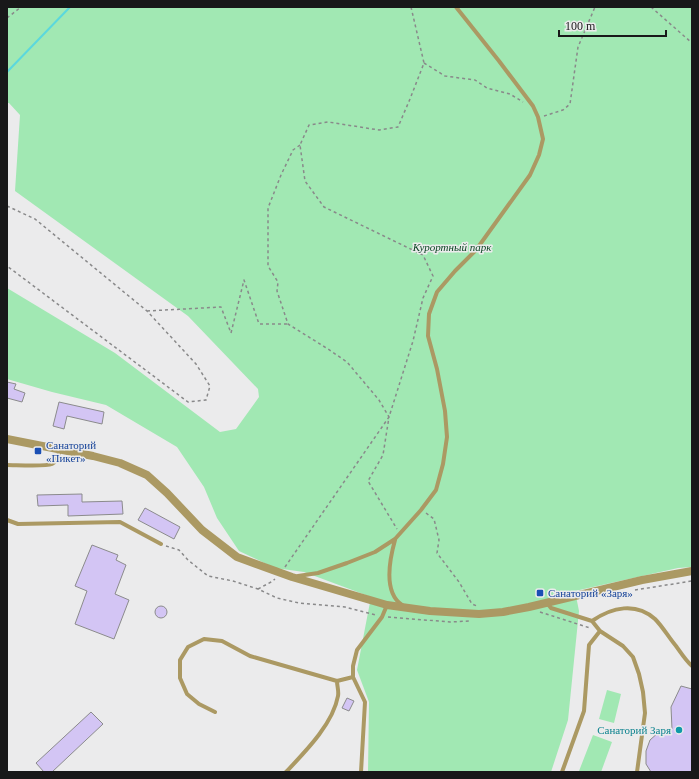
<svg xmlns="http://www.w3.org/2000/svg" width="699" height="779" viewBox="0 0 699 779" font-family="Georgia,serif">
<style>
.green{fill:#a1e8b3}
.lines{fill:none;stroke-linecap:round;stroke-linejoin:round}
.stream{stroke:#5bd8dd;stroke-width:2}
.building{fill:#d3c5f4;stroke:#8b8b8c}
.path{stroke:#89898a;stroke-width:1.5;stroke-dasharray:3 3;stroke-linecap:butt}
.lane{stroke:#ab9963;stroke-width:4}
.street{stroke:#ab9963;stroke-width:8}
.transit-dot{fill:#1a4fb4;stroke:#ebebec;stroke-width:1.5}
.culture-dot{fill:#0f9aa8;stroke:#ebebec;stroke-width:1.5}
.labels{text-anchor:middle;stroke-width:3;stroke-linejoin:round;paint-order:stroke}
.park-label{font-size:11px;font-style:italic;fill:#0a4522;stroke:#ebebec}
.transit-label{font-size:11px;fill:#164399;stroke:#ebebec;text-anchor:start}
.culture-label{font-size:11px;fill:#0d838f;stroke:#ebebec;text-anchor:end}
</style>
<rect width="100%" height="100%" fill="#ebebec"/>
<path class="green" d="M 7,7 L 692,7 L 692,567 L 678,568 L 575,591 L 579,611 L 568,720 L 551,772 L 368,772 L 369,702 L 357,670 L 371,597 L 304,572 L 275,568 L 239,551 L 217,518 L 204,487 L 177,447 L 106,405 L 52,392 L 7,379 L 7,288 L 115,353 L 220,432 L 236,429 L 259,397 L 258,389 L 188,316 L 15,191 L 20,115 L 9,103 L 7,103 Z
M 607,690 L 621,694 L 614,723 L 599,719 Z
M 593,735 L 612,742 L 601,772 L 582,772 L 579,771 Z"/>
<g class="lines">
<path class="stream" d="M 7,72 L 70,7"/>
</g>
<path class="building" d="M 7,382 L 16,384 L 14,389 L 25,393 L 22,402 L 7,398 Z
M 59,402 L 104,412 L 102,424 L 67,416 L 64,429 L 53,426 Z
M 82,494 L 82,502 L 122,501 L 123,514 L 68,516 L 68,505 L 38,506 L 37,495 Z
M 145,508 L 180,527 L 174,539 L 138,520 Z
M 92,545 L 118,555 L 116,560 L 126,565 L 115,594 L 129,600 L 114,639 L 75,624 L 87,591 L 75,586 Z
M155 612a6 6 0 1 1 12 0a6 6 0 1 1-12 0Z
M 681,686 L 692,689 L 692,772 L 651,772 L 646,764 L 646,751 L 650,740 L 659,732 L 672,729 L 671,707 Z
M 347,698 L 354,701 L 349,711 L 342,708 Z
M 91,712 L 103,724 L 52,772 L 44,772 L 36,763 Z"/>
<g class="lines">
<path class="path" d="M 651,7 L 692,43
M 7,18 L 21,7
M 424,63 L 445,76 L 475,80 L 487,88 L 510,94 L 523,102
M 544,116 L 563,110 L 570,104 L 578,47 L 595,7
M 300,145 L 293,150 L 281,175 L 268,208 L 268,266 L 278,282 L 277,291 L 288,324 L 328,349 L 347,362 L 379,400 L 389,417 L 383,455 L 368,481 L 397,529
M 7,206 L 35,219 L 147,311 L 196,364 L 210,386 L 206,400 L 188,402 L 7,266
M 147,311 L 221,307 L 231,333 L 244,280 L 259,324 L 288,324
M 426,513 L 434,519 L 439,540 L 437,553 L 459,582 L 472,604 L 477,606
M 166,546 L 179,550 L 188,560 L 208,576 L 233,581 L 258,589 L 277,598 L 299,603 L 345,607 L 376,615
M 285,567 L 389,417 L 413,341 L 423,298 L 433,276 L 423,255 L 324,207 L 305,181 L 300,145 L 309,125 L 328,122 L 379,130 L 398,127 L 410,99 L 424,63 L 411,7
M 258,589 L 271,582 L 275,579
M 635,590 L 692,581
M 540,612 L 590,628
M 388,617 L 450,622 L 470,621"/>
<path class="lane" d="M 7,465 C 16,465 45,467 52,464 C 58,461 58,455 60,450
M 7,520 L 18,524 L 120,522 L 161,544
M 395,540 C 390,558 383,592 402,605
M 298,576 L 318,573 L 347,563 L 375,552 L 395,539 L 421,510 L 436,490 L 443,464 L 447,437 L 445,411 L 437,369 L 428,336 L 429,314 L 437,292 L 455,271 L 476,250 L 530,175 L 539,155 L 543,139 L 538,117 L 533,106 L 499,61 L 456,7
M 547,603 L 551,608 L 592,621 L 600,631 L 623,646 L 633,657 L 639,674 L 643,692 L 645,713 L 637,772
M 592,621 C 612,607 636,602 655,619 C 663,627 669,638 676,646 C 681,653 686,661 692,666
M 215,712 L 199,704 L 187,694 L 180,678 L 180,660 L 188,647 L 204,639 L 222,641 L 250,656 L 337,681 L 353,677
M 286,772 C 305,752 333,724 338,696 C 339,691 337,686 337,681
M 361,772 L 365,702 L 353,677 L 353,666 L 357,650 L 382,617 L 387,605
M 562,772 L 584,711 L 589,645 L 600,631"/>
<path class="street" d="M 7,439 L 93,456 L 120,463 L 147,475 L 167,493 L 202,530 L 237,557 L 292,577 L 387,605 L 430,611 L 479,614 L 503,612 L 529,607 L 642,580 L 692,571"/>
</g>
<g class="transit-dot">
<rect x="34" y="447" width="8" height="8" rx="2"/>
<rect x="536" y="589" width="8" height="8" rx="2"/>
</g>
<circle class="culture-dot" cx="679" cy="730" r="4"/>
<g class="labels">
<g class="park-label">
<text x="452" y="251">Курортный парк</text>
</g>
<g class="transit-label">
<text x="46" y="449">Санаторий<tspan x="46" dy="13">«Пикет»</tspan></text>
<text x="548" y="597">Санаторий «Заря»</text>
</g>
<g class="culture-label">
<text x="671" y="734">Санаторий Заря</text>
</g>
</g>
<rect width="699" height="779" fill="none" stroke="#181819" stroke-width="16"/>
<path d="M559 30v6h107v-6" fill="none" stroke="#181819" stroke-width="2"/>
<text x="565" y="30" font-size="12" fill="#181819" stroke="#ebebec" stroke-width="3" paint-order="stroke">100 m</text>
</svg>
